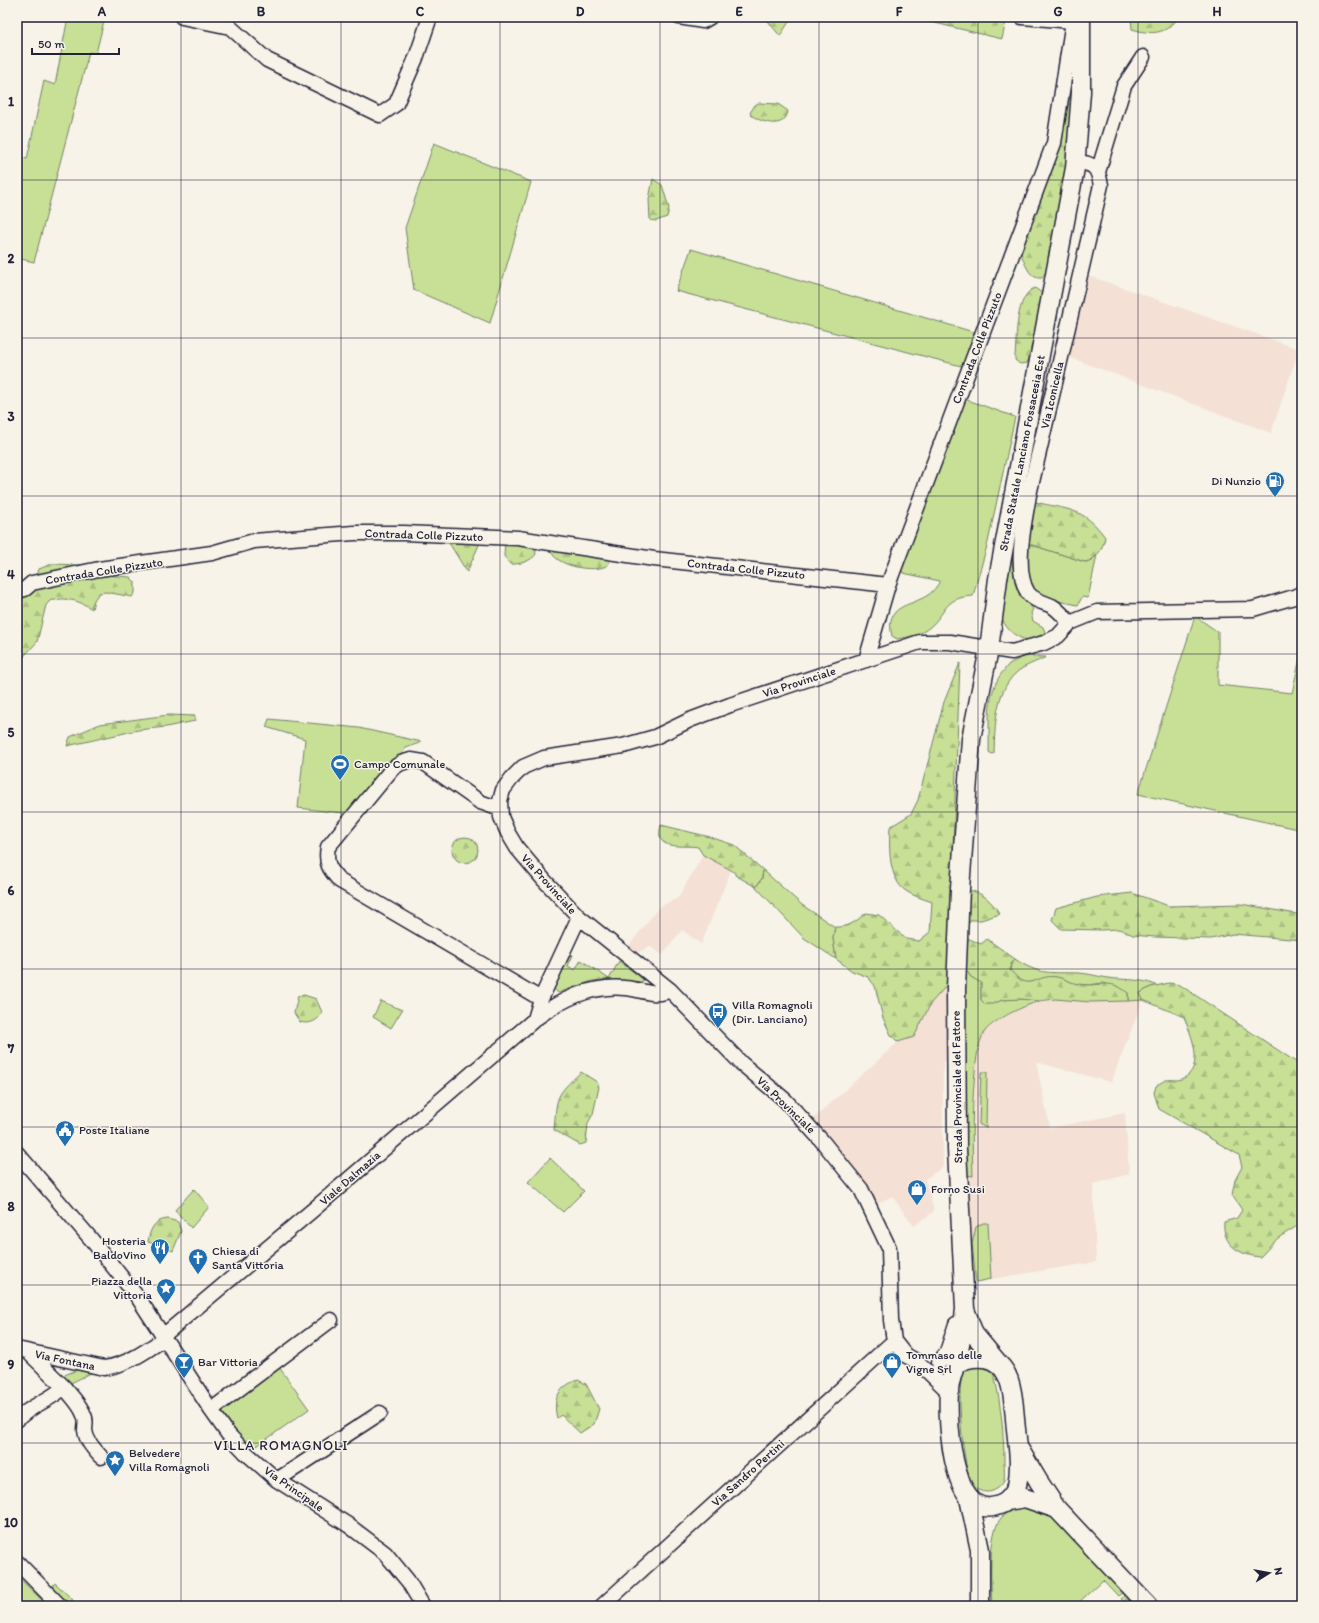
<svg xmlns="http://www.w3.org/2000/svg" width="1319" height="1623" viewBox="0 0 1319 1623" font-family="Itim,sans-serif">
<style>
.built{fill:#f4e0d4}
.green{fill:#c7e096;stroke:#748168}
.forest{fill:url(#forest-firs);stroke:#748168}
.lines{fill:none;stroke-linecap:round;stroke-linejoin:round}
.minor-casing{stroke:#22223b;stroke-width:17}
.major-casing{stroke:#22223b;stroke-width:21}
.minor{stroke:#f7f3e8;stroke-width:14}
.major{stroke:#f7f3e8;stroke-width:18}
.grid{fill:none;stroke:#22223b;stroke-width:1;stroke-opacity:0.55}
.labels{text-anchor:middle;stroke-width:3;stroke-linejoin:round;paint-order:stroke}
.street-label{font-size:12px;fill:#22223b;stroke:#f7f3e8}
.poi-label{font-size:12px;fill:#22223b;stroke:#f7f3e8;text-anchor:start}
.quarter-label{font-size:14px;letter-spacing:1px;fill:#22223b;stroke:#f7f3e8}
.neatline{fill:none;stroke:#22223b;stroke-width:1.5}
.grid-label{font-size:13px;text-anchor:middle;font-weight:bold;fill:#22223b}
</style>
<defs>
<pattern id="forest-firs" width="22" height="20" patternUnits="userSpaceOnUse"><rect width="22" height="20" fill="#c7e096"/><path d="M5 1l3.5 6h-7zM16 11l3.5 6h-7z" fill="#abc082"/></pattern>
</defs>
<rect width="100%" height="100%" fill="#f7f3e8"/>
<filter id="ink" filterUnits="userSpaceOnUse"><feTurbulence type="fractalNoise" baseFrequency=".025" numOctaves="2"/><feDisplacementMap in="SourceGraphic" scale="8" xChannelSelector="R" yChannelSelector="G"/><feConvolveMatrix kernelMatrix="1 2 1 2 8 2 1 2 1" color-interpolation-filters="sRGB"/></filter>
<g filter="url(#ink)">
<path class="built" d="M 1089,276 L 1299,349 L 1271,433 L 1069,357 Z
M 703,855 L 731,870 L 701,944 L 682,930 L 662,955 L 650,946 L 637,953 L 628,947 L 659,907 L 678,898 Z
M 946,986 L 949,986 L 948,1058 L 943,1063 L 943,1167 L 925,1179 L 934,1211 L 914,1226 L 892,1196 L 877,1204 L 854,1168 L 810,1122 L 898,1042 L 914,1037 L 931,1003 Z
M 1055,999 L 1143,1000 L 1111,1082 L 1036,1062 L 1050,1128 L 1125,1113 L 1129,1174 L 1093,1184 L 1096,1262 L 973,1282 L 968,1236 L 966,1175 L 973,1176 L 975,1065 L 979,1041 L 986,1030 L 1003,1018 L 1031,1004 Z"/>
<path class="green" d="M 68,17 L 105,17 L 96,53 L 89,52 L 34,262 L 17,258 L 17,156 L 27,159 L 44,81 L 55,85 Z
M 434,143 L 531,182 L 490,323 L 414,290 L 405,228 Z
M 691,249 L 977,333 L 965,367 L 676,291 Z
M 962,398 L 1015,417 L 988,542 L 973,596 C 943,598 948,611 930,627 C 921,635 908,637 897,639 L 892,636 C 884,604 910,607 928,595 C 933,592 937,586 940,581 L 903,573 L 900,567 Z
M 1013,525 L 1018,531 L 1026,600 L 1033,609 L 1031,613 L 1033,621 L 1043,627 L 1045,632 C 1029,648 1010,636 1002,619 Z
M 1026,543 L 1085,562 L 1091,561 L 1097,555 L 1088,598 L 1082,597 L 1078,605 L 1038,597 L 1029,582 Z
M 1195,616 L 1218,632 L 1218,685 L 1292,693 L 1300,658 L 1302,659 L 1302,830 L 1138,794 Z
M 1026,656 L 1046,657 C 1037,662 1023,666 1016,673 C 995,692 995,727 994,753 L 992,754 L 989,752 C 990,725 985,698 1001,674 C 1004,671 1006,667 1009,664 C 1014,661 1020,659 1026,656 Z
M 269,719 L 359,728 L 422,742 L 406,748 L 352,814 L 298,808 L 305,739 L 266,727 Z
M 763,870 L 802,905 L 835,927 L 833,938 L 836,959 L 804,938 L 756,887 L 762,878 Z
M 571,954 L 573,955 L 568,966 L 575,970 L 581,960 L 609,979 L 592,981 L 558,993 L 553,988 Z
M 1015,959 C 1040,976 1051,972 1079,973 C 1093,974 1106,979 1119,979 C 1134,980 1145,980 1158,986 L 1151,987 L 1140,993 L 1143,1000 L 1128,1001 L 1128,993 L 1103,983 L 1088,985 L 1076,984 L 1056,977 L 1026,983 L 1017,979 L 1010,970 L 1011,964 Z
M 619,961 L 644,980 L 640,982 L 618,980 L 608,981 Z
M 964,967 L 971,977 L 981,982 L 981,1000 L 985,1004 C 991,1004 997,1001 1003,1000 C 1015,999 1028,998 1039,1001 C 1024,1006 995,1019 985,1031 C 970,1051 972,1147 973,1176 L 966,1175 Z
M 381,1001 L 402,1010 L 391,1028 L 373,1017 Z
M 981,1072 L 987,1072 L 986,1128 L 979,1124 Z
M 550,1158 L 584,1191 L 563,1212 L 528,1182 Z
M 194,1189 L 209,1207 L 191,1228 L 175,1210 Z
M 983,1223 L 988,1223 L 991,1279 L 976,1282 L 972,1244 L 976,1227 Z
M 980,1363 L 992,1371 L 995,1378 C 1001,1406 1004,1434 1004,1462 C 1004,1468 1005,1475 1004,1481 C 1001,1487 994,1492 987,1492 C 981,1492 975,1489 972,1484 C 963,1471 955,1383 964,1370 C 967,1365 975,1365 980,1363 Z
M 85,1367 L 95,1371 L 69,1384 L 59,1377 Z
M 279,1367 L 309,1409 L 250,1451 L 220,1409 Z
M 1019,1508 L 1028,1508 L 1045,1516 L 1048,1513 L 1127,1596 L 1125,1603 L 1121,1599 L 1124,1596 L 1122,1593 L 1118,1596 L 1103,1580 L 1077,1604 L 1078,1606 L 992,1606 C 991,1585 987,1532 1002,1517 C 1007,1512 1013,1510 1019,1508 Z
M 17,1576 L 48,1606 L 17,1606 Z
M 55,1583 L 73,1600 L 68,1604 L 59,1600 L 49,1590 Z"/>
<path class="forest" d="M 766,17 L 792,17 L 780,36 L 768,21 Z
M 910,17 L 1010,17 L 1006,21 L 1002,39 Z
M 1131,17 L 1179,17 C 1166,35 1151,35 1132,29 Z
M 1076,66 L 1074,130 L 1048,269 L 1042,278 C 1029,280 1024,261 1020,251 L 1068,67 Z
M 759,103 L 778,104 L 788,111 C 785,130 762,123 751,115 L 750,113 L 755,105 Z
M 653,179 L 662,185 L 669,208 L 667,217 L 656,221 L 650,220 L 649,199 Z
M 1035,288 L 1043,294 L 1033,347 L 1027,363 L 1020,364 L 1015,360 L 1015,356 C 1017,337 1015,295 1035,288 Z
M 1035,502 C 1068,510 1083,507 1105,537 C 1103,548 1097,560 1085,562 L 1026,543 Z
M 446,538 L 482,538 L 467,572 Z
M 505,540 L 534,543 L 536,554 C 532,561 518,565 510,564 L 504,556 Z
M 550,546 L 611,555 L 608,565 C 595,574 549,566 550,546 Z
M 52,564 L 84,565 L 104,575 L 130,577 L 135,582 L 135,593 L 132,597 L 106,592 L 99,593 L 94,600 L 92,609 C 83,603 75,600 64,599 C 60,598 57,601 51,600 L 46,605 L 37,642 L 25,655 L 19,665 L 17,676 L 17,608 L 19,605 L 17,605 L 17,592 L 36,579 L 39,569 Z
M 960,663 L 949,959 L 946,986 L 931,1003 L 914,1037 L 898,1042 L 891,1035 L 883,1018 L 875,986 L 868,977 L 852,971 L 836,959 L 833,938 L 835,927 C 849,928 856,921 866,913 L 879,915 L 906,939 L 919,941 L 930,932 L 932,902 C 924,899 913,896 906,891 C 888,879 889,847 890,827 L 911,814 L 918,800 L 944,702 Z
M 169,715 L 195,716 L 195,721 L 166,727 L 138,730 L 67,746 L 70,737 L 100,724 Z
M 661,825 L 710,837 L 734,845 L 763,870 L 762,878 L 756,887 L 735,875 L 735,873 L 731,870 L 703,855 L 698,847 C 683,844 653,853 661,825 Z
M452 850a13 13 0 1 1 26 0a13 13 0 1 1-26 0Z
M 968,890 C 984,893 991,901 1000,914 L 981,920 L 971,920 L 967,926 L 967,938 L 981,944 L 987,939 L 1015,959 L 1011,964 L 1010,970 C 1031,995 1035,973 1057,977 C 1064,978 1071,983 1078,984 C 1099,988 1109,977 1128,993 L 1128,1001 L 1091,1002 L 1055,999 L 1039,1001 L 1021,999 L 1002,1000 L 993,1004 L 985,1004 L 981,1000 L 981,983 L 971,977 L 964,967 Z
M 1132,893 L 1169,906 L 1241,904 L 1302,915 L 1302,940 L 1233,934 L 1211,939 L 1155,937 L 1133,935 L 1119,929 L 1101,930 L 1061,929 L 1052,920 L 1056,908 L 1097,897 Z
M 1169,983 L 1180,985 L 1302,1066 L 1302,1223 L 1278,1238 L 1260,1257 C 1239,1255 1222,1244 1224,1222 L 1237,1218 L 1242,1210 L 1232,1195 L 1235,1180 L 1242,1167 L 1239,1155 L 1159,1109 L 1154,1093 L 1156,1086 C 1159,1084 1163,1081 1166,1080 C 1171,1079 1177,1081 1182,1079 C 1206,1068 1191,1034 1184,1017 L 1143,1000 L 1140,993 L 1151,987 Z
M 304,995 L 316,999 L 322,1012 C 319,1021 309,1025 300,1022 L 294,1013 L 298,996 Z
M 581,1072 L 597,1082 L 599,1087 L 593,1114 L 588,1123 L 586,1143 L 580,1145 L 554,1130 C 557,1095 555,1096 581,1072 Z
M 168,1219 L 178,1222 L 181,1231 L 173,1251 L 148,1242 C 150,1229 154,1220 168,1219 Z
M 578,1380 L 586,1384 L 599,1409 L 594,1424 L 580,1433 L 561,1415 L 557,1418 C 552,1399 559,1386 578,1380 Z"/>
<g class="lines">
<g class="minor-casing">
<path id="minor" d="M 182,17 L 230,27 L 267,60 L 380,115 L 396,104 L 416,58 L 430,17
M 679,17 L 703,21 L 710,17
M 1022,17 L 1073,21
M 1098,172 L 1124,86 L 1143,57
M 17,591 L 25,589 L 32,583 L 99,569 L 212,553 L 254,541 L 354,533 L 404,533 L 518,538 L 654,559 L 888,585
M 1070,623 C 1065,618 1059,610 1052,606 C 1044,602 1034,601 1028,593 C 1013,570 1025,520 1029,495 L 1101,185 C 1097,166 1095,165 1076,161
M 866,660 L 888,585 L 1054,143 L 1073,21 L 1081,22
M 500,809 L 480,802 L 423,762 L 411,760 L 401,763 L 392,769 L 328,847 C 325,863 329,869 340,881 L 541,999
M 535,1019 C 562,999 591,985 625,988 C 641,989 655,998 670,990
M 17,1153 L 91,1239 L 139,1299 L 211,1410 L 228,1434 L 245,1452 L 277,1480 L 348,1525 L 385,1553 L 408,1581 L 423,1606
M 164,1335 L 314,1209 L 535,1019 L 541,999 L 579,917
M 17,1349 L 104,1368 C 127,1365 146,1351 165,1338
M 939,1363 L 947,1352 L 956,1324
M 64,1387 C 71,1396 80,1404 84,1415 C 87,1420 85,1425 85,1430 C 86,1441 94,1449 101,1457
M 949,1392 L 918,1362 L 905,1355 L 894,1341 L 891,1320 L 889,1248 L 861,1189 L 822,1141 L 785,1100 L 741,1063 L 670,990 L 579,917 L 544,880 L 517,848 L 508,833 L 501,817 L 500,801 L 503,790 L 512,778 L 523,767 L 544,758 L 623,746 L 655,737 L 690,720 L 730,705 L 920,642 L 950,642 L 1012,652 L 1044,643 L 1058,636 L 1070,623 L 1097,612 L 1253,609 L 1294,597 L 1302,593
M 211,1410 L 331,1320
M 17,1420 C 30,1405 50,1401 64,1387 L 28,1352
M 277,1480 L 380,1413
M 17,1562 L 60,1606
M 602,1606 L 894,1341"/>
</g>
<g class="major-casing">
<path id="major" d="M 966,1312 L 974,1334 L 999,1364
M 956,1364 C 965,1358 974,1357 984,1358 C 1016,1362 1013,1406 1016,1429 C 1018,1448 1021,1467 1017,1486 C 1015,1492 1009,1500 1004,1503 C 952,1530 947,1423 949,1392 C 949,1382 953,1373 956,1363 C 961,1346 963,1327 965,1309 L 957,1149 L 956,989 L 960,889 L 971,739 L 989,649 L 998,579 L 1075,168 L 1081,92 L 1081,17
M 1020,1450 L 1039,1482 L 1057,1509 L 1148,1606
M 969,1498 L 980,1550 L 980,1606
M 1007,1501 L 1025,1498 L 1057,1509"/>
</g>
<use href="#minor" class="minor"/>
<use href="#major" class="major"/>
</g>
</g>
<path class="grid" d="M 181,17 L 181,1606M 341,17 L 341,1606M 500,17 L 500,1606M 660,17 L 660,1606M 819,17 L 819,1606M 978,17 L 978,1606M 1138,17 L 1138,1606M 17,180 L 1302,180M 17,338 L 1302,338M 17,496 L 1302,496M 17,654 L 1302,654M 17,812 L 1302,812M 17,969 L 1302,969M 17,1127 L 1302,1127M 17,1285 L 1302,1285M 17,1443 L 1302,1443"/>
<defs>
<g id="fuel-pin" transform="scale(1)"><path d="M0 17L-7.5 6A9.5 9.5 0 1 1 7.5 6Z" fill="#1f6fb2" stroke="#f7f3e8"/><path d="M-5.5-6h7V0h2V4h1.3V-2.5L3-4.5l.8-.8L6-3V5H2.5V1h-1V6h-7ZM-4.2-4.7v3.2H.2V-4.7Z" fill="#fff"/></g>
<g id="stadium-pin" transform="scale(1)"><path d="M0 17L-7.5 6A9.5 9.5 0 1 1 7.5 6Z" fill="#1f6fb2" stroke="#f7f3e8"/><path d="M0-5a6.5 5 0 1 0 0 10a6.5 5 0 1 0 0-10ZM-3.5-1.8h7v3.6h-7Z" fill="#fff"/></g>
<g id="bus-pin" transform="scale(1)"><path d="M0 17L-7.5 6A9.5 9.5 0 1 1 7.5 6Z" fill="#1f6fb2" stroke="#f7f3e8"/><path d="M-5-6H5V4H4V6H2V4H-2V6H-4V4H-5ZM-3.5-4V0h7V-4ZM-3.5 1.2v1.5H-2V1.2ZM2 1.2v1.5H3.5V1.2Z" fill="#fff"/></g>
<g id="civic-pin" transform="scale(1)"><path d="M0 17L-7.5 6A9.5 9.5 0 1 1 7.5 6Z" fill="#1f6fb2" stroke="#f7f3e8"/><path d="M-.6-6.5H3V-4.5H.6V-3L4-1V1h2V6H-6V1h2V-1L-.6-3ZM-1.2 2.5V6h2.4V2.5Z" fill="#fff"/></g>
<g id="shop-pin" transform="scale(1)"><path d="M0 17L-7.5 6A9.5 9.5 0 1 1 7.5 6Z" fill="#1f6fb2" stroke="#f7f3e8"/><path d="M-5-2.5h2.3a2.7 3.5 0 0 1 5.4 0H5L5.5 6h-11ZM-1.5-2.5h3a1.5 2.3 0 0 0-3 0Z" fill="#fff"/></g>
<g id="restaurant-pin" transform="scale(1)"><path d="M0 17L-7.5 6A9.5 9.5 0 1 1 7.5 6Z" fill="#1f6fb2" stroke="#f7f3e8"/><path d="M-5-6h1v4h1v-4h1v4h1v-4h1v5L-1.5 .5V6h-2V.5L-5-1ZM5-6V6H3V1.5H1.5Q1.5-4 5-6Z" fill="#fff"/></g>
<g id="church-pin" transform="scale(1)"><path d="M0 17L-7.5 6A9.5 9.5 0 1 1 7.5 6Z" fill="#1f6fb2" stroke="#f7f3e8"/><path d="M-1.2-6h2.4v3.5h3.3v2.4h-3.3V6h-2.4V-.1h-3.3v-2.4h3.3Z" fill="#fff"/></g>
<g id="sight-pin" transform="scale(1)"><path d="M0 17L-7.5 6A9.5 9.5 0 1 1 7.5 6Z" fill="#1f6fb2" stroke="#f7f3e8"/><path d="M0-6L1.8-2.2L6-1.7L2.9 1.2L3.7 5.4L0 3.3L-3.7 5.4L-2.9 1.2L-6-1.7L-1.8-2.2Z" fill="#fff"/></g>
<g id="bar-pin" transform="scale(1)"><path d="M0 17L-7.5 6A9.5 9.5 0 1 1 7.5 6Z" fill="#1f6fb2" stroke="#f7f3e8"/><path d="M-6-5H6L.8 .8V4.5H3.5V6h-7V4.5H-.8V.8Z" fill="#fff"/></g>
</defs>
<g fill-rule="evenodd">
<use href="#fuel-pin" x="1275" y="481"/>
<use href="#stadium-pin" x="340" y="764"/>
<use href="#bus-pin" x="718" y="1012"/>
<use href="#civic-pin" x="65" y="1130"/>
<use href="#shop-pin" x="917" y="1189"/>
<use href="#restaurant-pin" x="160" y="1248"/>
<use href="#church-pin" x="198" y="1258"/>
<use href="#sight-pin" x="166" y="1288"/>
<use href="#bar-pin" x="184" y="1362"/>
<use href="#shop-pin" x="892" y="1362"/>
<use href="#sight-pin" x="115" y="1460"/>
</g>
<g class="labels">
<g class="street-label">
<text transform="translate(977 348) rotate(-69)" y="4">Contrada Colle Pizzuto</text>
<text transform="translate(1052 395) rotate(-77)" y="4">Via Iconicella</text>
<text transform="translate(1022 453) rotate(-79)" y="4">Strada Statale Lanciano Fossacesia Est</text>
<text transform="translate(424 535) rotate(2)" y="4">Contrada Colle Pizzuto</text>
<text transform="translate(746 569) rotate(6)" y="4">Contrada Colle Pizzuto</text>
<text transform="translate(104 571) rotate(-9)" y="4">Contrada Colle Pizzuto</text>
<text transform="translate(799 682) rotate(-18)" y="4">Via Provinciale</text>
<text transform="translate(549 884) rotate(48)" y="4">Via Provinciale</text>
<text transform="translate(957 1087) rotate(-91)" y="4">Strada Provinciale del Fattore</text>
<text transform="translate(786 1105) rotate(44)" y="4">Via Provinciale</text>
<text transform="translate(350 1178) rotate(-41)" y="4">Viale Dalmazia</text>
<text transform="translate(65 1360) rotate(12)" y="4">Via Fontana</text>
<text transform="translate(748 1473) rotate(-42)" y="4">Via Sandro Pertini</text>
<text transform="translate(294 1489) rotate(35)" y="4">Via Principale</text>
</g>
<g class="poi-label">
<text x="1261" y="485" text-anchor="end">Di Nunzio</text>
<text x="354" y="768">Campo Comunale</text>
<text x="732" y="1009">Villa Romagnoli<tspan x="732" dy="14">(Dir. Lanciano)</tspan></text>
<text x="79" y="1134">Poste Italiane</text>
<text x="931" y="1193">Forno Susi</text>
<text x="146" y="1245" text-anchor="end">Hosteria<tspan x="146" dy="14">BaldoVino</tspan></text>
<text x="212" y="1255">Chiesa di<tspan x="212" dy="14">Santa Vittoria</tspan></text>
<text x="152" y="1285" text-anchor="end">Piazza della<tspan x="152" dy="14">Vittoria</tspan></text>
<text x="906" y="1359">Tommaso delle<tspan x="906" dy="14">Vigne Srl</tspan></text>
<text x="198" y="1366">Bar Vittoria</text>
<text x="129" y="1457">Belvedere<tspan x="129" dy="14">Villa Romagnoli</tspan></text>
</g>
<g class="quarter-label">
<text x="281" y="1450">VILLA ROMAGNOLI</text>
</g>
</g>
<rect width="1319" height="1623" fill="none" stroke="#f7f3e8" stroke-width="44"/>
<g transform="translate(1269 1573) rotate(79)" stroke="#f7f3e8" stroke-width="3" paint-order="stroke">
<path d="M0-3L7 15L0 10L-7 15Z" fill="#22223b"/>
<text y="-6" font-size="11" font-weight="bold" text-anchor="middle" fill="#22223b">N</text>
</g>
<path d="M32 48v6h87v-6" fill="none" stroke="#22223b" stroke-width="2"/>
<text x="38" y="48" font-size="12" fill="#22223b" stroke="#f7f3e8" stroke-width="3" paint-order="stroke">50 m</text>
<rect x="22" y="22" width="1275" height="1579" class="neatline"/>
<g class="grid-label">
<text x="102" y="16">A</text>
<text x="261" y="16">B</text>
<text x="420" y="16">C</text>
<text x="580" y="16">D</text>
<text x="739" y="16">E</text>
<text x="899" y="16">F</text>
<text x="1058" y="16">G</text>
<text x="1217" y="16">H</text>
<text x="11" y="106">1</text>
<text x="11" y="263">2</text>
<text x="11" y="421">3</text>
<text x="11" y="579">4</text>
<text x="11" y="737">5</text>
<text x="11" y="895">6</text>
<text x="11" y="1053">7</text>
<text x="11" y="1211">8</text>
<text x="11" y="1369">9</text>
<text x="11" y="1527">10</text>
</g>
</svg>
